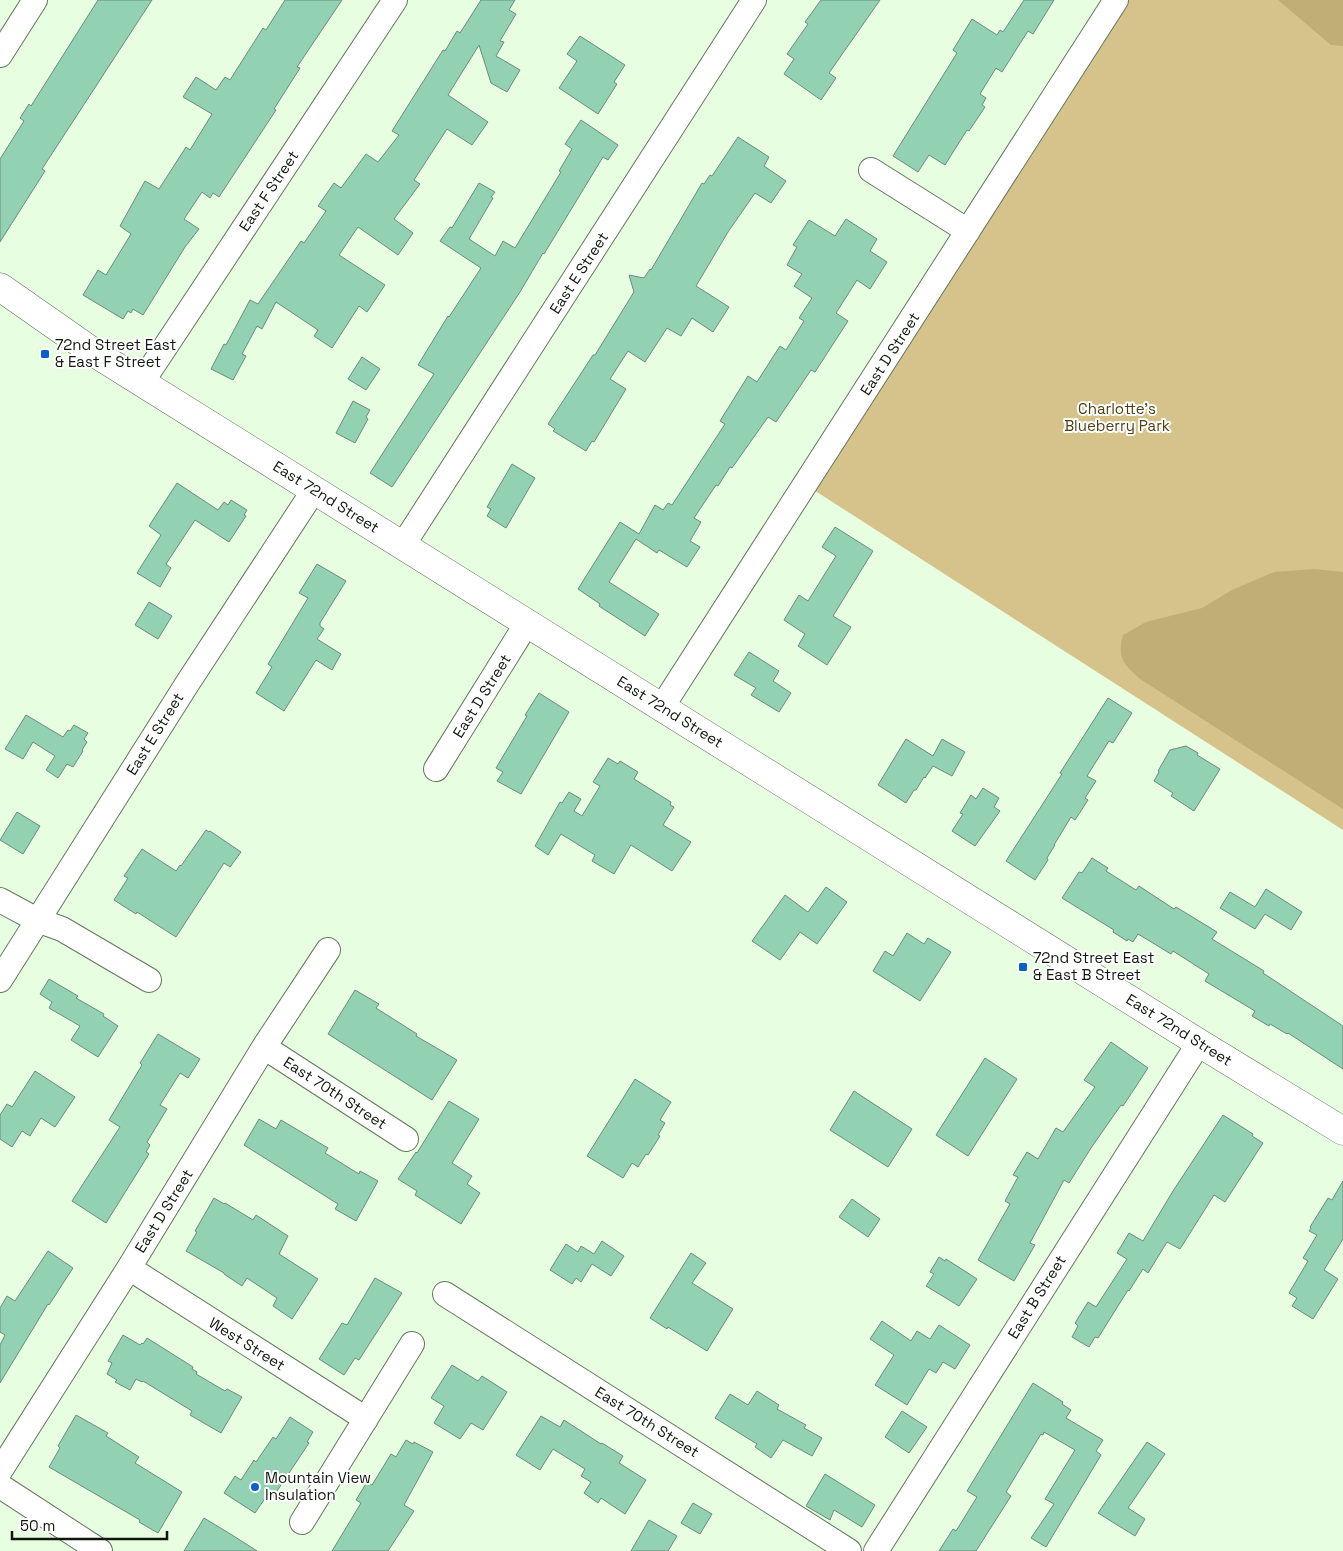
<svg xmlns="http://www.w3.org/2000/svg" width="1343" height="1551" viewBox="0 0 1343 1551" font-family="'Space Grotesk',sans-serif">
<style>
.green{fill:#d5c38b}
.forest{fill:#c1ae76}
.building{fill:#92d1b2;stroke:#6b8d7c}
.lines{fill:none;stroke-linecap:round;stroke-linejoin:round}
.street-casing{stroke:#64785e;stroke-width:26}
.primary-casing{stroke:#64785e;stroke-width:29}
.street{stroke:#fff;stroke-width:24}
.primary{stroke:#fff;stroke-width:28}
.poi-dot{fill:#0660c9;stroke:#fff;stroke-width:2}
.labels{text-anchor:middle;stroke-width:4;stroke-linejoin:round;paint-order:stroke}
.street-label{font-size:15px;fill:#10180e;stroke:#fff}
.poi-label{font-size:15px;fill:#10180e;stroke:#fff;text-anchor:start}
.park-label{font-size:15px;fill:#4d3f12;stroke:#fff}
</style>
<rect width="100%" height="100%" fill="#e7fee1"/>
<path class="green" d="M 1116,0 L 1343,0 L 1343,830 L 806,485 Z"/>
<path class="forest" d="M 1278,0 L 1343,0 L 1343,46 L 1331,45 Z
M 1315,569 L 1343,572 L 1343,809 L 1140,679 C 1123,664 1117,658 1123,635 L 1146,622 L 1202,608 L 1232,590 L 1274,572 Z"/>
<path class="building" d="M 98,0 L 152,0 L 42,169 L 45,171 L 0,242 L 0,159 L 24,121 L 20,118 L 29,104 L 31,106 Z
M 285,0 L 342,0 L 297,67 L 300,68 L 274,109 L 276,110 L 219,197 L 213,193 L 210,198 L 202,192 L 184,219 L 199,229 L 185,247 L 143,315 L 133,309 L 131,313 L 128,311 L 123,319 L 83,295 L 98,270 L 106,275 L 131,234 L 120,226 L 145,181 L 159,189 L 186,147 L 190,150 L 212,114 L 183,97 L 196,77 L 216,90 L 225,77 L 230,80 L 263,28 L 266,30 Z
M 481,0 L 515,0 L 509,10 L 516,14 L 500,41 L 504,42 L 496,56 L 520,70 L 507,92 L 491,83 L 479,45 L 448,95 L 488,122 L 472,145 L 447,129 L 414,180 L 420,184 L 394,219 L 413,233 L 398,255 L 358,227 L 339,255 L 385,285 L 367,312 L 359,306 L 332,348 L 314,336 L 318,330 L 276,302 L 262,329 L 257,326 L 242,354 L 246,356 L 233,380 L 211,369 L 224,344 L 226,345 L 250,300 L 258,304 L 301,241 L 304,243 L 326,211 L 318,206 L 334,183 L 341,188 L 366,154 L 378,162 L 399,135 L 392,131 L 443,50 L 445,51 L 457,31 L 460,33 Z
M 821,0 L 880,0 L 829,73 L 836,78 L 821,100 L 784,74 L 794,59 L 787,54 L 808,24 L 805,22 Z
M 1024,0 L 1054,0 L 1033,34 L 1028,31 L 1002,72 L 996,68 L 980,94 L 986,98 L 982,105 L 985,107 L 969,131 L 967,130 L 945,165 L 929,155 L 918,172 L 893,156 L 957,53 L 953,50 L 972,19 L 997,35 L 1000,30 L 1003,32 Z
M 580,36 L 625,65 L 614,82 L 617,84 L 598,114 L 559,88 L 577,61 L 567,54 Z
M 581,120 L 618,145 L 608,160 L 603,157 L 544,254 L 543,253 L 520,292 L 392,487 L 370,473 L 434,374 L 418,365 L 448,316 L 449,317 L 481,268 L 440,241 L 450,227 L 452,228 L 479,183 L 495,192 L 491,197 L 493,198 L 469,239 L 495,256 L 503,241 L 515,248 L 561,172 L 559,171 L 572,149 L 565,144 Z
M 738,137 L 769,157 L 764,166 L 786,181 L 771,203 L 755,193 L 728,232 L 696,286 L 729,307 L 713,332 L 692,318 L 681,336 L 667,328 L 645,362 L 628,351 L 610,379 L 626,389 L 594,442 L 592,441 L 586,451 L 553,431 L 555,429 L 548,424 L 593,355 L 595,355 L 634,292 L 629,275 L 644,278 L 650,269 L 651,270 L 702,183 L 704,184 L 710,175 L 712,176 Z
M 846,219 L 877,239 L 870,251 L 887,262 L 870,289 L 857,280 L 836,313 L 848,321 L 815,372 L 811,370 L 776,422 L 768,417 L 732,468 L 730,467 L 718,486 L 716,485 L 694,518 L 701,522 L 690,541 L 700,547 L 687,567 L 659,550 L 657,553 L 636,539 L 609,582 L 659,614 L 645,636 L 599,606 L 600,604 L 578,589 L 620,522 L 639,534 L 655,505 L 663,510 L 668,503 L 672,505 L 725,424 L 720,421 L 748,376 L 757,382 L 780,346 L 786,350 L 804,321 L 799,318 L 812,298 L 794,286 L 802,274 L 787,265 L 797,247 L 793,245 L 809,220 L 835,236 Z
M 362,357 L 380,369 L 366,390 L 348,379 Z
M 353,401 L 370,410 L 366,417 L 368,419 L 355,443 L 336,433 Z
M 512,464 L 535,478 L 506,528 L 487,516 L 491,509 L 487,507 Z
M 177,483 L 218,510 L 224,502 L 228,505 L 231,500 L 247,510 L 244,515 L 246,516 L 229,542 L 195,520 L 166,564 L 171,568 L 160,587 L 137,573 L 161,535 L 149,526 Z
M 835,527 L 873,551 L 833,616 L 851,627 L 827,665 L 798,646 L 805,634 L 784,620 L 799,595 L 808,601 L 836,556 L 822,547 Z
M 317,564 L 346,581 L 320,623 L 320,626 L 324,629 L 317,639 L 341,654 L 332,670 L 316,660 L 284,711 L 256,693 L 272,667 L 268,664 L 308,598 L 299,593 Z
M 149,602 L 172,616 L 158,639 L 135,625 Z
M 749,652 L 779,671 L 773,681 L 791,693 L 779,712 L 751,695 L 756,688 L 734,675 Z
M 539,693 L 569,712 L 521,794 L 497,781 L 503,772 L 496,768 L 527,716 L 525,715 Z
M 1108,698 L 1132,713 L 1113,743 L 1109,741 L 1087,776 L 1096,781 L 1085,798 L 1088,800 L 1075,820 L 1071,817 L 1054,845 L 1055,845 L 1047,858 L 1048,860 L 1035,880 L 1006,861 L 1062,774 L 1060,773 Z
M 26,715 L 63,737 L 68,730 L 70,731 L 74,725 L 88,733 L 84,739 L 87,742 L 82,750 L 83,751 L 73,767 L 67,764 L 58,778 L 46,770 L 55,756 L 33,742 L 23,759 L 5,749 Z
M 906,739 L 933,756 L 942,739 L 965,752 L 952,776 L 933,766 L 925,778 L 924,777 L 916,790 L 914,790 L 906,803 L 878,785 Z
M 1186,746 L 1198,753 L 1197,755 L 1220,769 L 1194,811 L 1171,796 L 1173,793 L 1154,781 L 1159,772 L 1158,771 L 1170,750 Z
M 608,758 L 618,764 L 620,761 L 638,772 L 634,779 L 671,802 L 670,805 L 674,807 L 663,825 L 691,842 L 672,871 L 631,845 L 614,874 L 592,861 L 595,855 L 561,834 L 548,855 L 535,846 L 560,802 L 562,803 L 569,792 L 581,799 L 574,811 L 582,816 L 600,786 L 593,782 Z
M 983,788 L 999,798 L 994,807 L 1000,811 L 975,846 L 952,831 L 963,814 L 960,813 L 971,795 L 976,799 Z
M 17,812 L 40,826 L 23,854 L 0,840 Z
M 206,830 L 209,832 L 210,831 L 241,852 L 230,867 L 224,863 L 176,937 L 137,912 L 136,914 L 114,900 L 128,878 L 124,876 L 142,849 L 176,871 L 180,865 L 181,866 Z
M 1092,858 L 1108,868 L 1106,871 L 1136,890 L 1139,886 L 1174,909 L 1176,907 L 1217,932 L 1212,939 L 1264,971 L 1263,973 L 1343,1026 L 1343,1069 L 1288,1033 L 1287,1034 L 1270,1024 L 1269,1026 L 1252,1016 L 1255,1011 L 1205,981 L 1209,974 L 1173,951 L 1171,954 L 1138,934 L 1133,942 L 1128,939 L 1127,941 L 1113,932 L 1114,930 L 1062,898 L 1079,872 L 1082,873 Z
M 826,887 L 847,902 L 817,944 L 800,932 L 780,960 L 752,941 L 785,895 L 808,912 Z
M 1266,889 L 1302,912 L 1291,930 L 1265,914 L 1255,929 L 1220,908 L 1230,892 L 1255,907 Z
M 907,933 L 924,944 L 928,938 L 951,952 L 920,1001 L 873,971 L 885,951 L 893,956 Z
M 49,979 L 78,996 L 76,998 L 104,1014 L 103,1016 L 118,1026 L 98,1057 L 71,1040 L 80,1026 L 49,1008 L 52,1002 L 40,994 Z
M 355,990 L 379,1004 L 376,1008 L 417,1034 L 416,1036 L 457,1060 L 432,1100 L 328,1034 Z
M 158,1034 L 200,1059 L 188,1078 L 180,1073 L 160,1105 L 167,1109 L 147,1142 L 150,1145 L 146,1152 L 149,1154 L 106,1223 L 72,1201 L 120,1127 L 109,1120 L 142,1065 L 140,1063 Z
M 1111,1042 L 1148,1068 L 1123,1106 L 1121,1105 L 1091,1148 L 1069,1183 L 1064,1180 L 1030,1243 L 1035,1245 L 1014,1281 L 978,1260 L 1010,1204 L 1005,1201 L 1018,1177 L 1013,1175 L 1027,1152 L 1038,1159 L 1056,1128 L 1063,1132 L 1095,1087 L 1084,1080 Z
M 985,1058 L 1017,1079 L 968,1156 L 936,1135 Z
M 35,1071 L 75,1097 L 55,1127 L 41,1118 L 30,1136 L 22,1131 L 12,1147 L 0,1139 L 0,1115 L 7,1104 L 12,1107 Z
M 635,1079 L 671,1102 L 660,1120 L 665,1123 L 658,1135 L 660,1136 L 648,1155 L 646,1154 L 638,1167 L 632,1163 L 623,1178 L 587,1156 Z
M 854,1091 L 912,1129 L 888,1167 L 830,1130 Z
M 449,1101 L 479,1119 L 452,1163 L 472,1176 L 467,1184 L 480,1193 L 461,1224 L 415,1195 L 417,1191 L 398,1179 L 416,1152 L 417,1153 Z
M 1223,1115 L 1253,1134 L 1252,1136 L 1263,1143 L 1225,1202 L 1214,1195 L 1180,1249 L 1167,1242 L 1148,1273 L 1143,1269 L 1129,1291 L 1128,1290 L 1098,1338 L 1095,1337 L 1089,1347 L 1072,1337 L 1078,1326 L 1075,1323 L 1088,1302 L 1096,1307 L 1127,1259 L 1117,1253 L 1129,1233 L 1143,1241 L 1173,1191 Z
M 259,1119 L 276,1129 L 281,1120 L 328,1148 L 325,1153 L 359,1174 L 360,1171 L 378,1181 L 356,1221 L 335,1209 L 338,1204 L 244,1145 Z
M 1343,1181 L 1343,1239 L 1324,1270 L 1338,1279 L 1313,1319 L 1292,1306 L 1297,1298 L 1289,1293 L 1308,1261 L 1303,1258 L 1317,1235 L 1309,1231 L 1311,1228 L 1310,1227 L 1328,1198 L 1332,1200 Z
M 214,1198 L 224,1204 L 225,1203 L 253,1220 L 256,1215 L 288,1236 L 279,1254 L 318,1279 L 292,1319 L 273,1306 L 277,1298 L 247,1278 L 242,1286 L 224,1274 L 224,1273 L 186,1251 L 197,1232 L 195,1231 Z
M 852,1199 L 880,1219 L 868,1237 L 839,1217 Z
M 602,1241 L 624,1256 L 611,1276 L 592,1264 L 581,1282 L 576,1278 L 572,1284 L 550,1270 L 566,1244 L 578,1252 L 581,1246 L 594,1254 Z
M 48,1251 L 73,1268 L 49,1305 L 48,1304 L 0,1383 L 0,1345 L 5,1335 L 0,1332 L 0,1308 L 7,1296 L 15,1301 Z
M 691,1253 L 706,1263 L 692,1283 L 733,1309 L 707,1351 L 668,1327 L 667,1329 L 650,1318 Z
M 939,1257 L 945,1261 L 946,1259 L 977,1279 L 959,1306 L 926,1286 L 934,1274 L 930,1272 Z
M 375,1278 L 402,1293 L 359,1360 L 355,1358 L 344,1375 L 319,1359 L 342,1323 L 347,1325 Z
M 882,1321 L 911,1341 L 917,1331 L 930,1339 L 939,1325 L 970,1345 L 955,1369 L 943,1362 L 936,1373 L 929,1369 L 907,1405 L 875,1385 L 894,1355 L 870,1339 Z
M 123,1335 L 140,1345 L 142,1343 L 143,1344 L 147,1338 L 193,1367 L 192,1369 L 197,1372 L 196,1374 L 225,1391 L 227,1389 L 242,1397 L 221,1433 L 190,1415 L 192,1411 L 143,1381 L 142,1382 L 136,1379 L 130,1390 L 115,1382 L 117,1380 L 107,1374 L 112,1363 L 108,1361 Z
M 452,1365 L 478,1381 L 482,1376 L 507,1392 L 483,1430 L 471,1423 L 460,1439 L 434,1423 L 444,1406 L 431,1398 Z
M 1033,1383 L 1063,1402 L 1062,1404 L 1071,1410 L 1066,1418 L 1103,1440 L 1096,1451 L 1101,1455 L 1046,1547 L 1031,1538 L 1054,1504 L 1045,1499 L 1075,1450 L 1044,1432 L 1043,1435 L 1041,1434 L 1006,1492 L 1011,1496 L 976,1551 L 939,1551 L 953,1529 L 956,1531 L 977,1497 L 967,1491 Z
M 757,1391 L 779,1405 L 777,1409 L 806,1425 L 804,1428 L 822,1438 L 812,1456 L 783,1440 L 771,1458 L 755,1447 L 757,1444 L 715,1418 L 730,1394 L 748,1405 Z
M 902,1411 L 927,1427 L 909,1453 L 885,1437 Z
M 76,1415 L 108,1433 L 106,1436 L 139,1457 L 135,1463 L 182,1492 L 158,1533 L 139,1522 L 140,1520 L 49,1467 L 60,1448 L 58,1446 Z
M 541,1416 L 560,1427 L 564,1420 L 601,1444 L 602,1443 L 623,1456 L 619,1463 L 646,1480 L 625,1514 L 601,1498 L 598,1503 L 584,1493 L 591,1482 L 581,1476 L 585,1469 L 553,1449 L 540,1470 L 516,1455 Z
M 290,1417 L 313,1432 L 307,1442 L 309,1443 L 271,1500 L 266,1497 L 255,1513 L 224,1493 L 235,1476 L 241,1480 L 254,1460 L 256,1462 L 273,1437 L 276,1439 Z
M 406,1440 L 413,1444 L 414,1442 L 433,1452 L 404,1505 L 414,1511 L 388,1551 L 332,1551 L 361,1503 L 356,1500 L 367,1482 L 372,1485 L 391,1454 L 396,1457 Z
M 1147,1442 L 1165,1454 L 1128,1508 L 1145,1519 L 1135,1536 L 1098,1513 Z
M 825,1474 L 875,1505 L 862,1527 L 834,1510 L 830,1520 L 806,1506 Z
M 693,1503 L 712,1514 L 700,1534 L 681,1523 Z
M 204,1518 L 232,1535 L 257,1551 L 184,1551 Z
M 649,1520 L 677,1536 L 668,1551 L 631,1551 Z"/>
<g class="lines">
<g class="street-casing">
<path id="street" d="M 0,55 L 35,0
M 871,170 L 968,231
M 142,382 L 395,0
M 403,545 L 754,0
M 662,707 L 1116,0
M 436,769 L 527,623
M 0,900 L 37,920 L 62,929 L 149,980
M 0,980 L 187,684 L 314,490
M 264,1047 L 406,1139
M 129,1268 L 366,1419
M 445,1294 L 849,1551
M 0,1471 L 129,1268 L 264,1047 L 328,950
M 0,1486 L 100,1551
M 302,1522 L 412,1344
M 876,1551 L 1199,1043"/>
</g>
<g class="primary-casing">
<path id="primary" d="M 0,287 L 93,352 L 1199,1043 L 1343,1131"/>
</g>
<use href="#street" class="street"/>
<use href="#primary" class="primary"/>
</g>
<g class="poi-dot">
<rect x="40" y="349" width="10" height="10" rx="2.5"/>
<rect x="1018" y="962" width="10" height="10" rx="2.5"/>
<circle cx="255" cy="1487" r="5"/>
</g>
<g class="labels">
<g class="street-label">
<text transform="translate(269 191) rotate(-56)" y="5">East F Street</text>
<text transform="translate(579 273) rotate(-57)" y="5">East E Street</text>
<text transform="translate(890 354) rotate(-57)" y="5">East D Street</text>
<text transform="translate(326 497) rotate(32)" y="5">East 72nd Street</text>
<text transform="translate(482 696) rotate(-58)" y="5">East D Street</text>
<text transform="translate(670 712) rotate(32)" y="5">East 72nd Street</text>
<text transform="translate(155 734) rotate(-58)" y="5">East E Street</text>
<text transform="translate(1179 1030) rotate(32)" y="5">East 72nd Street</text>
<text transform="translate(335 1093) rotate(33)" y="5">East 70th Street</text>
<text transform="translate(164 1211) rotate(-58)" y="5">East D Street</text>
<text transform="translate(1037 1297) rotate(-58)" y="5">East B Street</text>
<text transform="translate(247 1344) rotate(32)" y="5">West Street</text>
<text transform="translate(647 1422) rotate(32)" y="5">East 70th Street</text>
</g>
<g class="poi-label">
<text x="55" y="350">72nd Street East<tspan x="55" dy="17">&amp; East F Street</tspan></text>
<text x="1033" y="963">72nd Street East<tspan x="1033" dy="17">&amp; East B Street</tspan></text>
<text x="265" y="1483">Mountain View<tspan x="265" dy="17">Insulation</tspan></text>
</g>
<g class="park-label">
<text x="1117" y="414">Charlotte's<tspan x="1117" dy="17">Blueberry Park</tspan></text>
</g>
</g>
<path d="M12 1531v8h155v-8" fill="none" stroke="#10180e" stroke-width="2.5"/>
<text x="20" y="1531" font-size="15" fill="#10180e" stroke="#ffffff" stroke-width="4" paint-order="stroke">50 m</text>
</svg>
